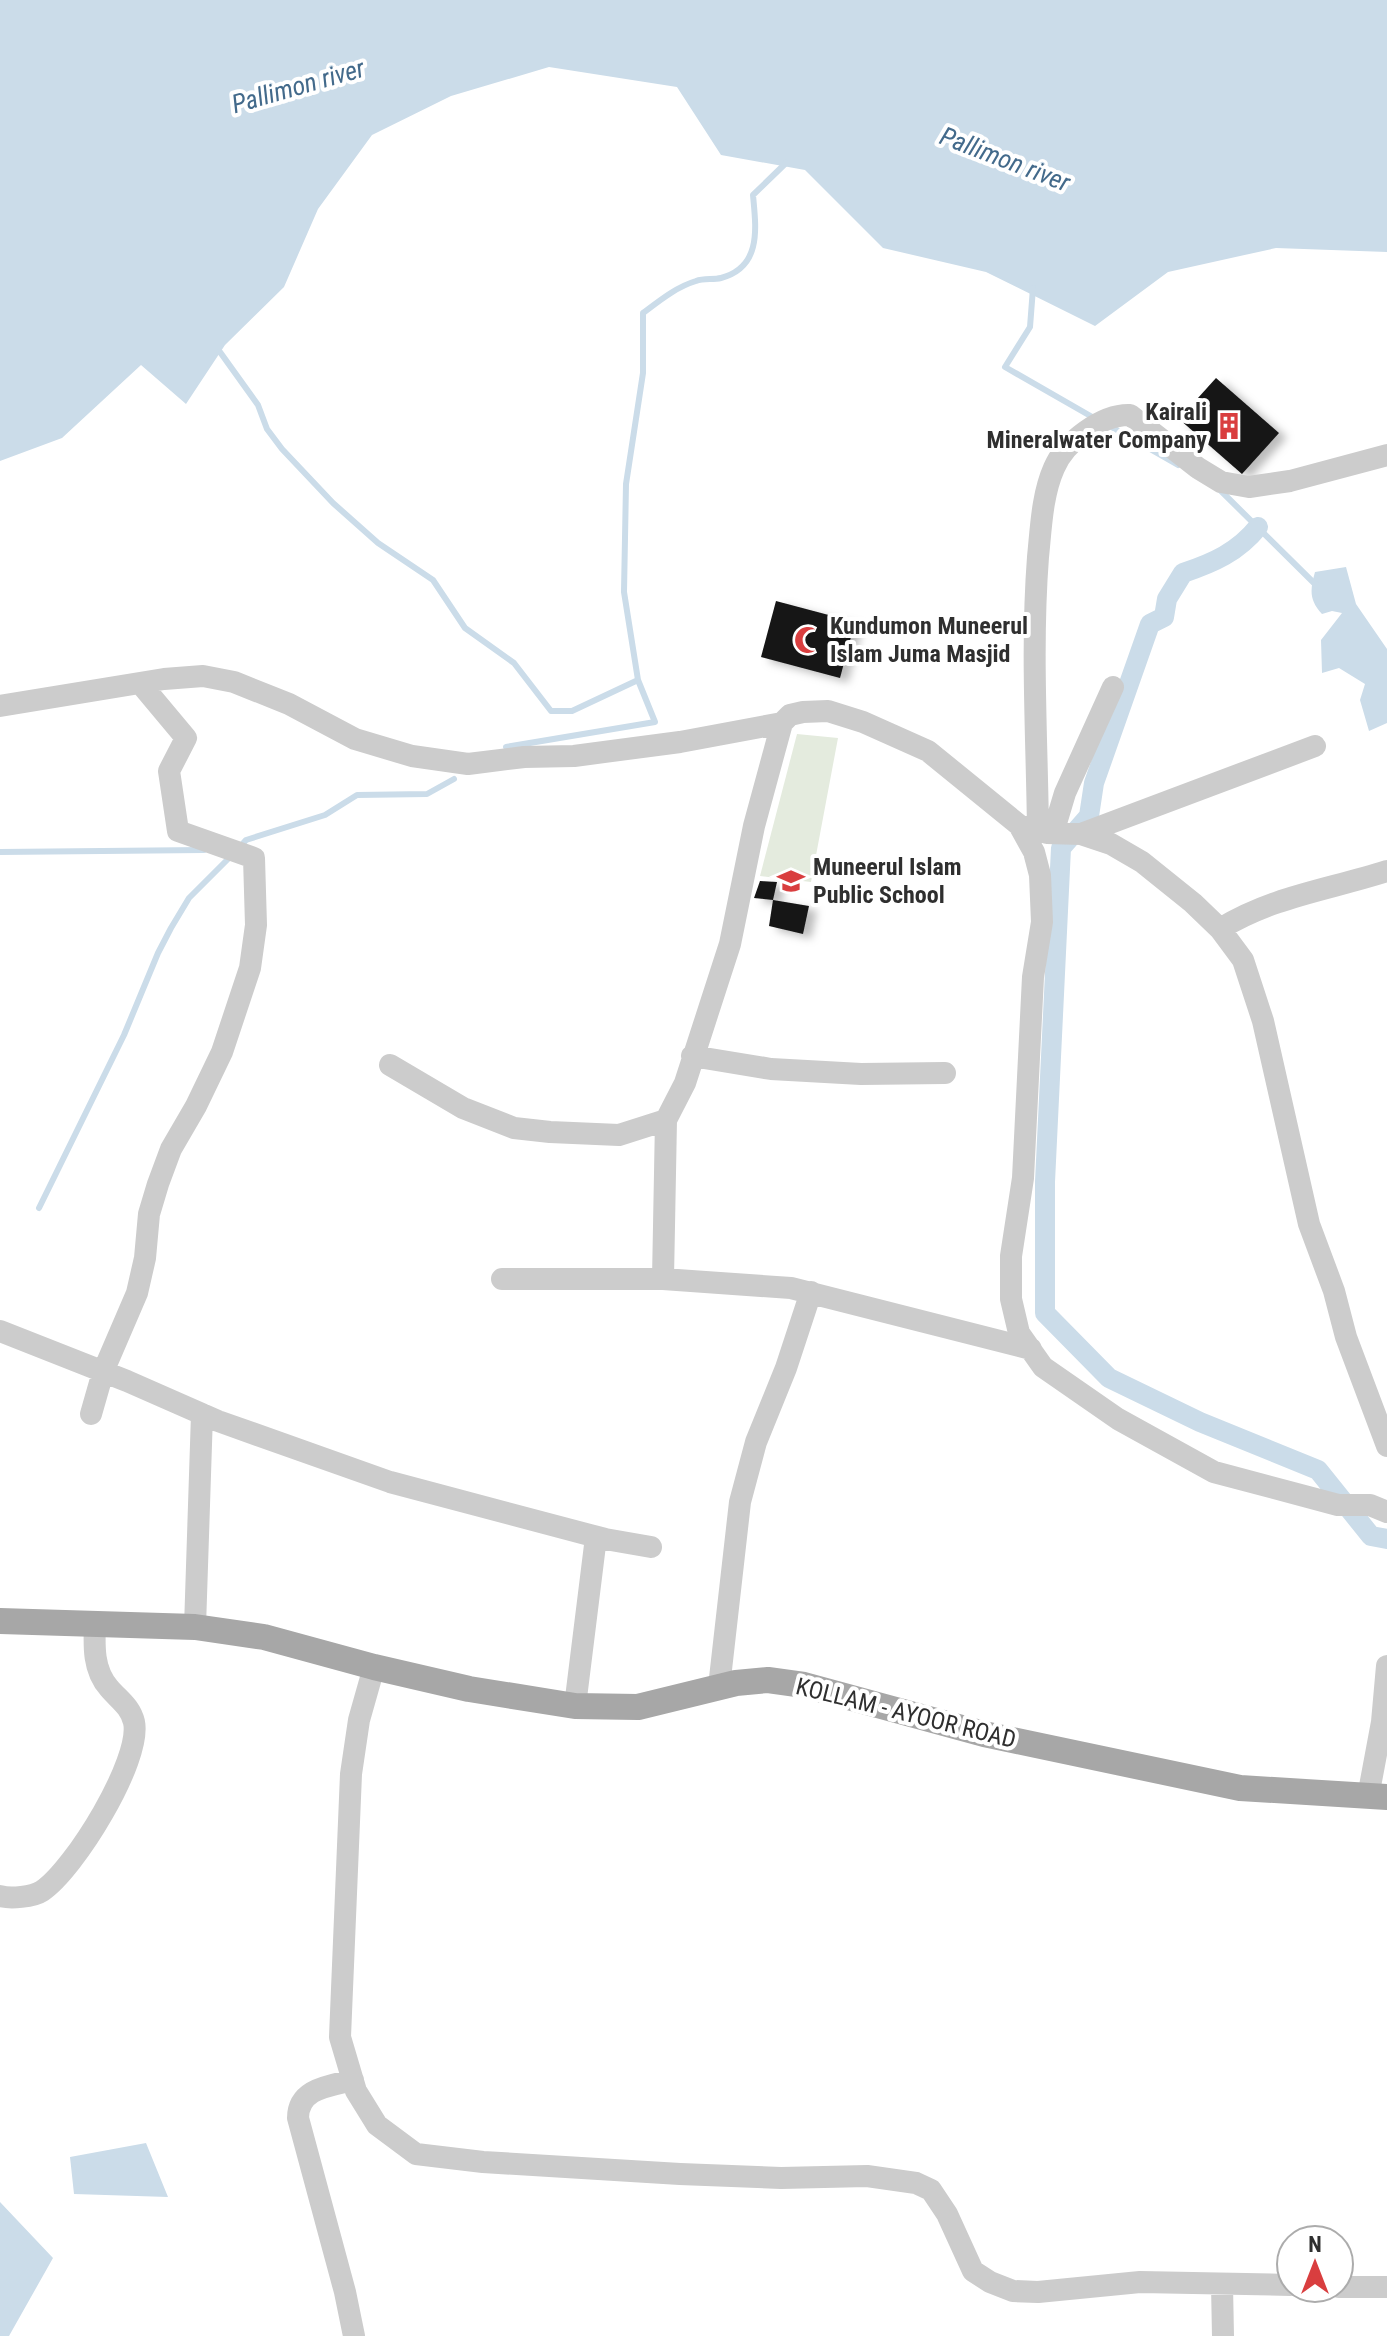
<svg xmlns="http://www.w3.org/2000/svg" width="1387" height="2336" viewBox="0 0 1387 2336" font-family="'Roboto Condensed',sans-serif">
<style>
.green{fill:#e4ebde}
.water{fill:#cbdce9}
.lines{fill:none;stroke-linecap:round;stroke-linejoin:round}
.stream{stroke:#cbdce9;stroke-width:6}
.canal{stroke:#cbdce9;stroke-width:20}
.building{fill:#161616;filter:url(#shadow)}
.minor{stroke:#ccc;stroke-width:22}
.major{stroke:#a7a7a7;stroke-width:26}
.labels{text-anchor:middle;stroke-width:8;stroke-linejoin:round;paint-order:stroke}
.poi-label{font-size:24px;font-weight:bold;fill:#2f2f2f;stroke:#fff;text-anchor:start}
.street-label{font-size:24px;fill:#2f2f2f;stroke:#fff}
.water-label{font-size:26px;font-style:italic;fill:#436a8b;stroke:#fff}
</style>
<defs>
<filter id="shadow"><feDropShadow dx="8" dy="4.5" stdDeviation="4" flood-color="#0004"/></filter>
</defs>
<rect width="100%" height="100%" fill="#fff"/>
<path class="green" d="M 797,734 L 838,738 L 811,882 L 760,876 Z"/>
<path class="water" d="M 0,0 L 1387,0 L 1387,252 L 1276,248 L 1168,272 L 1095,326 L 986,272 L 883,248 L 805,170 L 721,155 L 677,87 L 549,67 L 451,96 L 372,135 L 318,209 L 284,287 L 225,345 L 186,404 L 141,365 L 62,438 L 0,461 Z
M 1346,567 L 1356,604 L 1387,649 L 1387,723 L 1369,731 L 1360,700 L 1365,684 L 1339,668 L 1322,673 L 1321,640 L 1342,613 L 1332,611 L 1322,614 C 1309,600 1310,590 1315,572 Z
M 146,2143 L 168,2197 L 74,2194 L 70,2157 Z
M 0,2202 L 53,2258 L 9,2336 L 0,2336 Z"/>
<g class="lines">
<path class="stream" d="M 1033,288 L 1030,327 L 1005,367 L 1094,418
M 220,352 L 258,405 L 267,429 L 282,449 L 333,503 L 378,543 L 433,580 L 465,628 L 514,663 L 551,711 L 572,711 L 638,680
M 1108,425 L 1178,465
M 1219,489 L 1316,585
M 506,747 L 655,722 L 638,680 L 624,592 L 626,484 L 643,373 L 643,313 C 659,301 676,287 696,281 C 704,278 713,280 721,278 C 762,267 756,228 753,195 L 786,163
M 239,848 L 246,840 L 325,815 L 357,795 L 427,794 L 454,779
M 0,852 L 204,850
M 39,1208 L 124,1035 L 158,953 L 171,928 L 189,898 L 231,856"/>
<path class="canal" d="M 1258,527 C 1238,552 1213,563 1183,573 L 1167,599 L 1164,617 L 1150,624 L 1094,783 L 1089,816 L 1061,848 L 1045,1182 L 1045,1313 L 1109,1378 L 1200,1422 L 1318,1470 L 1371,1536 L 1387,1539"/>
</g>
<path class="building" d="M 1216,378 L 1279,433 L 1242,474 L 1179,419 Z
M 776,601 L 855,622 L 840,678 L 761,657 Z
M 760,881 L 777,882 L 773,900 L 754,898 Z
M 773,900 L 809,906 L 803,934 L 769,926 Z"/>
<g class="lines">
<path class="minor" d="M 0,706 L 164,679 L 203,676 L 234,682 L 289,704 L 355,739 L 412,756 L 468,764 L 524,757 L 574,756 L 680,742 L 782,723
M 1019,825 L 1047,833 L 1081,834 L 1111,844 L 1142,862 L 1193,903 L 1220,929 L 1243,960 L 1263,1021 L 1309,1224 L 1334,1291 L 1346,1337 L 1387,1446
M 1038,831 C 1037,740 1031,648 1038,557 C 1041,528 1042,495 1054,468 C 1065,442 1102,414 1130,415 L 1198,468 L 1221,482 L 1249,487 L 1290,481 L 1387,455
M 1053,833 L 1065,793 L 1113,687
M 1081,834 L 1315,746
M 1220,929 C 1274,896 1328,890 1387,871
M 692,1056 L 771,1069 L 861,1074 L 945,1073
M 390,1065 L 463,1108 L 514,1128 L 550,1132 L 619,1135 L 666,1120 L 685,1083 L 730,944 L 754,826 L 782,723 L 790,715 L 803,712 L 828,711 L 863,722 L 928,751 L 1019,825 L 1034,852 L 1040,875 L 1042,922 L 1033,977 L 1023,1178 L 1011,1256 L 1011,1299 L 1019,1333 L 1043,1367 L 1118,1419 L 1214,1472 L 1338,1505 L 1370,1505 L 1387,1512
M 502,1279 L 663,1279 L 791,1288 L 1031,1349
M 663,1279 L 666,1120
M 0,1331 L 127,1381 L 218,1421 L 390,1482 L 605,1539 L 651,1547
M 91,1414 L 103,1372 L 137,1293 L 145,1258 L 149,1214 L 158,1184 L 171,1149 L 196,1106 L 222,1052 L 250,968 L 256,925 L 254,858 L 178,831 L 169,771 L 186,738 L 140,683
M 195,1627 L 202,1414
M 374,1667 L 359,1720 L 351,1774 L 340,2037 L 356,2091 L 377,2125 L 416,2154 L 483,2162 L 680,2174 L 781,2178 L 867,2176 L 916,2183 L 931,2190 L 947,2214 L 973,2271 L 990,2282 L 1013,2291 L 1038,2292 L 1140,2282 L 1291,2285
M 719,1687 L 740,1502 L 756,1442 L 786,1368 L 811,1292
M 575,1706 L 596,1537
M 1368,1797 L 1382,1722 L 1387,1666
M 0,1896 C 10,1899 33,1897 42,1891 C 74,1870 142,1760 134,1722 C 130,1706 119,1700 109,1688 C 93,1670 94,1646 95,1623
M 353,2080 C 330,2086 298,2088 298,2118 L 345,2292 L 354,2336
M 1222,2285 L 1223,2336
M 1339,2287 L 1387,2287"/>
<path class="major" d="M 0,1621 L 195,1627 L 264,1637 L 374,1667 L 469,1689 L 575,1706 L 638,1707 L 736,1683 L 768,1680 L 804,1685 L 984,1734 L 1240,1788 L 1387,1797"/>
</g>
<defs>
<g id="building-bare" transform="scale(2.16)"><path d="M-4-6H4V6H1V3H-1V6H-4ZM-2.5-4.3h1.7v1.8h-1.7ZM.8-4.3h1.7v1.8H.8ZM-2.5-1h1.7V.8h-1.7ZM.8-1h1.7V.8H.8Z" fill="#d93e3f" stroke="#fff" stroke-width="2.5" paint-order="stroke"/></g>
<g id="mosque-bare" transform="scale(2.16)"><path d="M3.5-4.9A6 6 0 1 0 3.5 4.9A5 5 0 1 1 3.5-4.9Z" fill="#d93e3f" stroke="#fff" stroke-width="2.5" paint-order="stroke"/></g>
<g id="school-bare" transform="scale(2.16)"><path d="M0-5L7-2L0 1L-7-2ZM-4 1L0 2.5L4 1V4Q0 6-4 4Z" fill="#d93e3f" stroke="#fff" stroke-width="2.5" paint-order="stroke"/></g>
</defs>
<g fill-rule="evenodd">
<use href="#building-bare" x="1229" y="426"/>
<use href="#mosque-bare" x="808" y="640"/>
<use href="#school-bare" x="791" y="881"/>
</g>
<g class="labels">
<g class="poi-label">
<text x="1207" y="420" text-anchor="end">Kairali<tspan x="1207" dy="28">Mineralwater Company</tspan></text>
<text x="830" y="634">Kundumon Muneerul<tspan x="830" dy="28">Islam Juma Masjid</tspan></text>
<text x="813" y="875">Muneerul Islam<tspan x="813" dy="28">Public School</tspan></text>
</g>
<g class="street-label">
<text transform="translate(906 1713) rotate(14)" y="8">KOLLAM - AYOOR ROAD</text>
</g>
<g class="water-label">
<text transform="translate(298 86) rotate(-16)" y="9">Pallimon river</text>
<text transform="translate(1005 159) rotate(21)" y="9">Pallimon river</text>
</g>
</g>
<g transform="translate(1315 2264)"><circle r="38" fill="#ffffff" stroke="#acacac" stroke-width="2"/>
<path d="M0-6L14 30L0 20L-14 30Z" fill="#d93e3f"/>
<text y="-12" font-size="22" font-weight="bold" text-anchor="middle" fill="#2f2f2f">N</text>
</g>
</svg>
